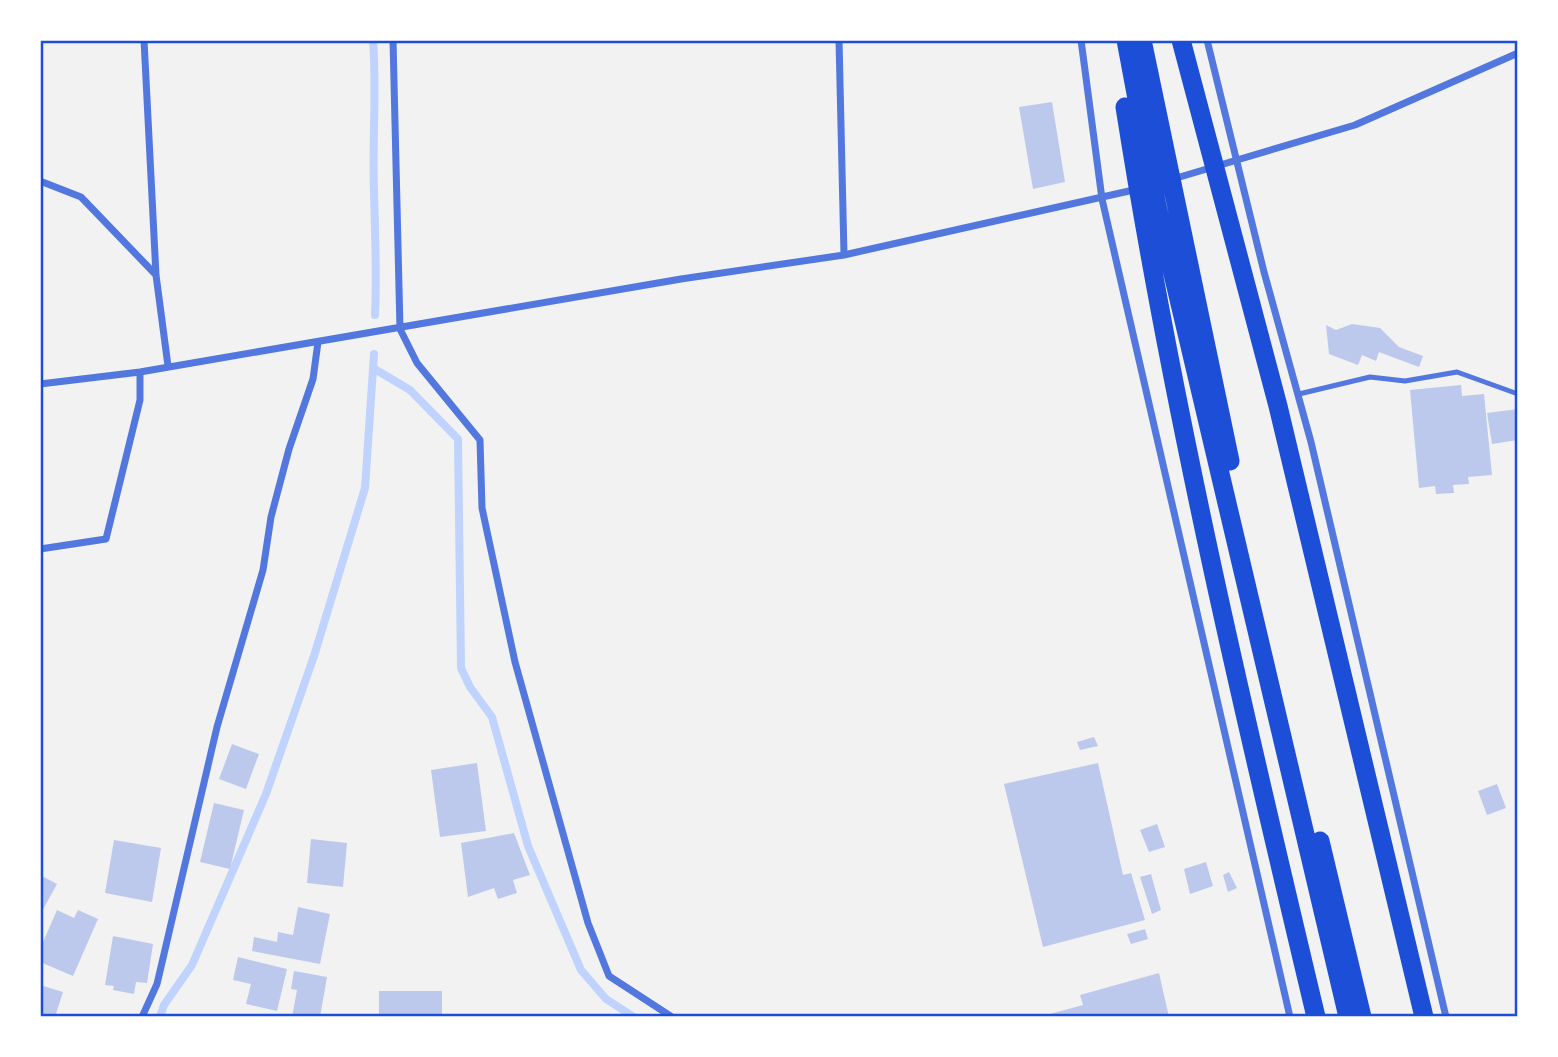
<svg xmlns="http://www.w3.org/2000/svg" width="1558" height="1057" viewBox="0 0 1558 1057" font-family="'Varela Round',sans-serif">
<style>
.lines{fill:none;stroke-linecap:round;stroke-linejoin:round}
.stream{stroke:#bfd3fe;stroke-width:8}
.building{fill:#bdc9ec}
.service{stroke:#5277de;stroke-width:5}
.minor{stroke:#5277de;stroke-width:7}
.trunk{stroke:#1d4ed8;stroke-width:19}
.neatline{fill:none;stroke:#1d4ed8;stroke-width:2.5}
</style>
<rect width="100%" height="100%" fill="#f2f2f2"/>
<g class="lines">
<path class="stream" d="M 373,40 C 377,91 372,141 374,191 C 375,233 377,273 375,315
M 373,368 L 410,390 L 458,439 L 461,668 L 470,687 L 492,717 L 528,846 L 581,970 L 606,999 L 634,1017
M 160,1017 L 164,1005 L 192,965 L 266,794 L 314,656 L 365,488 L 374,354"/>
</g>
<path class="building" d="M 1052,102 L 1065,182 L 1033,189 L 1019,107 Z
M 1352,324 L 1380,328 L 1399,347 L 1423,356 L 1419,367 L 1379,352 L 1376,361 L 1362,355 L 1358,365 L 1329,354 L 1326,325 L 1336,330 Z
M 1461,385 L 1462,396 L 1484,394 L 1492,475 L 1468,477 L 1469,484 L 1453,485 L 1454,493 L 1436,494 L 1435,486 L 1419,488 L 1410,390 Z
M 1518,409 L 1518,440 L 1492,444 L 1487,413 Z
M 1094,737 L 1098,746 L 1080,750 L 1077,742 Z
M 232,744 L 259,754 L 246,789 L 219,779 Z
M 477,763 L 486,831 L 440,837 L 431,770 Z
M 1098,763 L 1123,875 L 1131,873 L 1145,920 L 1043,947 L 1004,784 Z
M 1497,784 L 1506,808 L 1487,815 L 1478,791 Z
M 214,803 L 244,810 L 230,869 L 200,862 Z
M 1157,824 L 1165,847 L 1149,852 L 1140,830 Z
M 514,833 L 530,875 L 513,880 L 517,893 L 498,899 L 494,888 L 468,897 L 461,843 Z
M 311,839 L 347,843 L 343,887 L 307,883 Z
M 114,840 L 161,848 L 152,902 L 105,893 Z
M 1206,862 L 1213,886 L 1190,894 L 1184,869 Z
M 1229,872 L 1237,888 L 1228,892 L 1223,875 Z
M 1151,874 L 1161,910 L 1152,914 L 1140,877 Z
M 40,875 L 57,884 L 40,915 Z
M 298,907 L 330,914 L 320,964 L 252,951 L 254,937 L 277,942 L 278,932 L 293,935 Z
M 57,910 L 74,918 L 78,910 L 98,919 L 73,976 L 40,962 L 40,949 Z
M 1145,929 L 1148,939 L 1131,944 L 1127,934 Z
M 113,936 L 153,944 L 147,983 L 136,982 L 134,994 L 113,990 L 114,986 L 105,985 Z
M 238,957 L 287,969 L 277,1011 L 246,1004 L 251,984 L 233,980 Z
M 294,971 L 327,977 L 320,1017 L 292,1017 L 297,990 L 291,989 Z
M 1159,973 L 1169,1017 L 1039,1017 L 1083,1005 L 1080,995 Z
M 40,985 L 63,992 L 55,1017 L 40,1017 Z
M 379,991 L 442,991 L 442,1017 L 379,1017 Z"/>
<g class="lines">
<path class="service" d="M 1299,394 L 1370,377 L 1405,381 L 1457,372 L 1518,394"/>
<path class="minor" d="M 144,40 L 156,275 L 168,366
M 393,40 L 400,329 L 417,363 L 480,440 L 482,508 L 515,662 L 588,923 L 609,976 L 672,1017
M 839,40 L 844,255
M 1081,40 L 1102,199 L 1290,1017
M 1207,40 L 1264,272 L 1311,442 L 1446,1017
M 1173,179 L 1355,125 L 1518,53
M 40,181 L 81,197 L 156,275
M 40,384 L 140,372 L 681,279 L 844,255 L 1138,189
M 40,549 L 106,539 L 140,400 L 140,372
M 142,1017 L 157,984 L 217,727 L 263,570 L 271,517 L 289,449 L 313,379 L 318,342"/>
<path class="trunk" d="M 1126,40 L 1157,206 L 1348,1017
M 1142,40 L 1230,461
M 1181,40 L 1278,406 L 1424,1017
M 1125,107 C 1173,413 1244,715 1316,1017
M 1320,841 L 1362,1017"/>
</g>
<rect width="1558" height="1057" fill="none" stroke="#ffffff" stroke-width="84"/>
<rect x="42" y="42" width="1474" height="973" class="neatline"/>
</svg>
